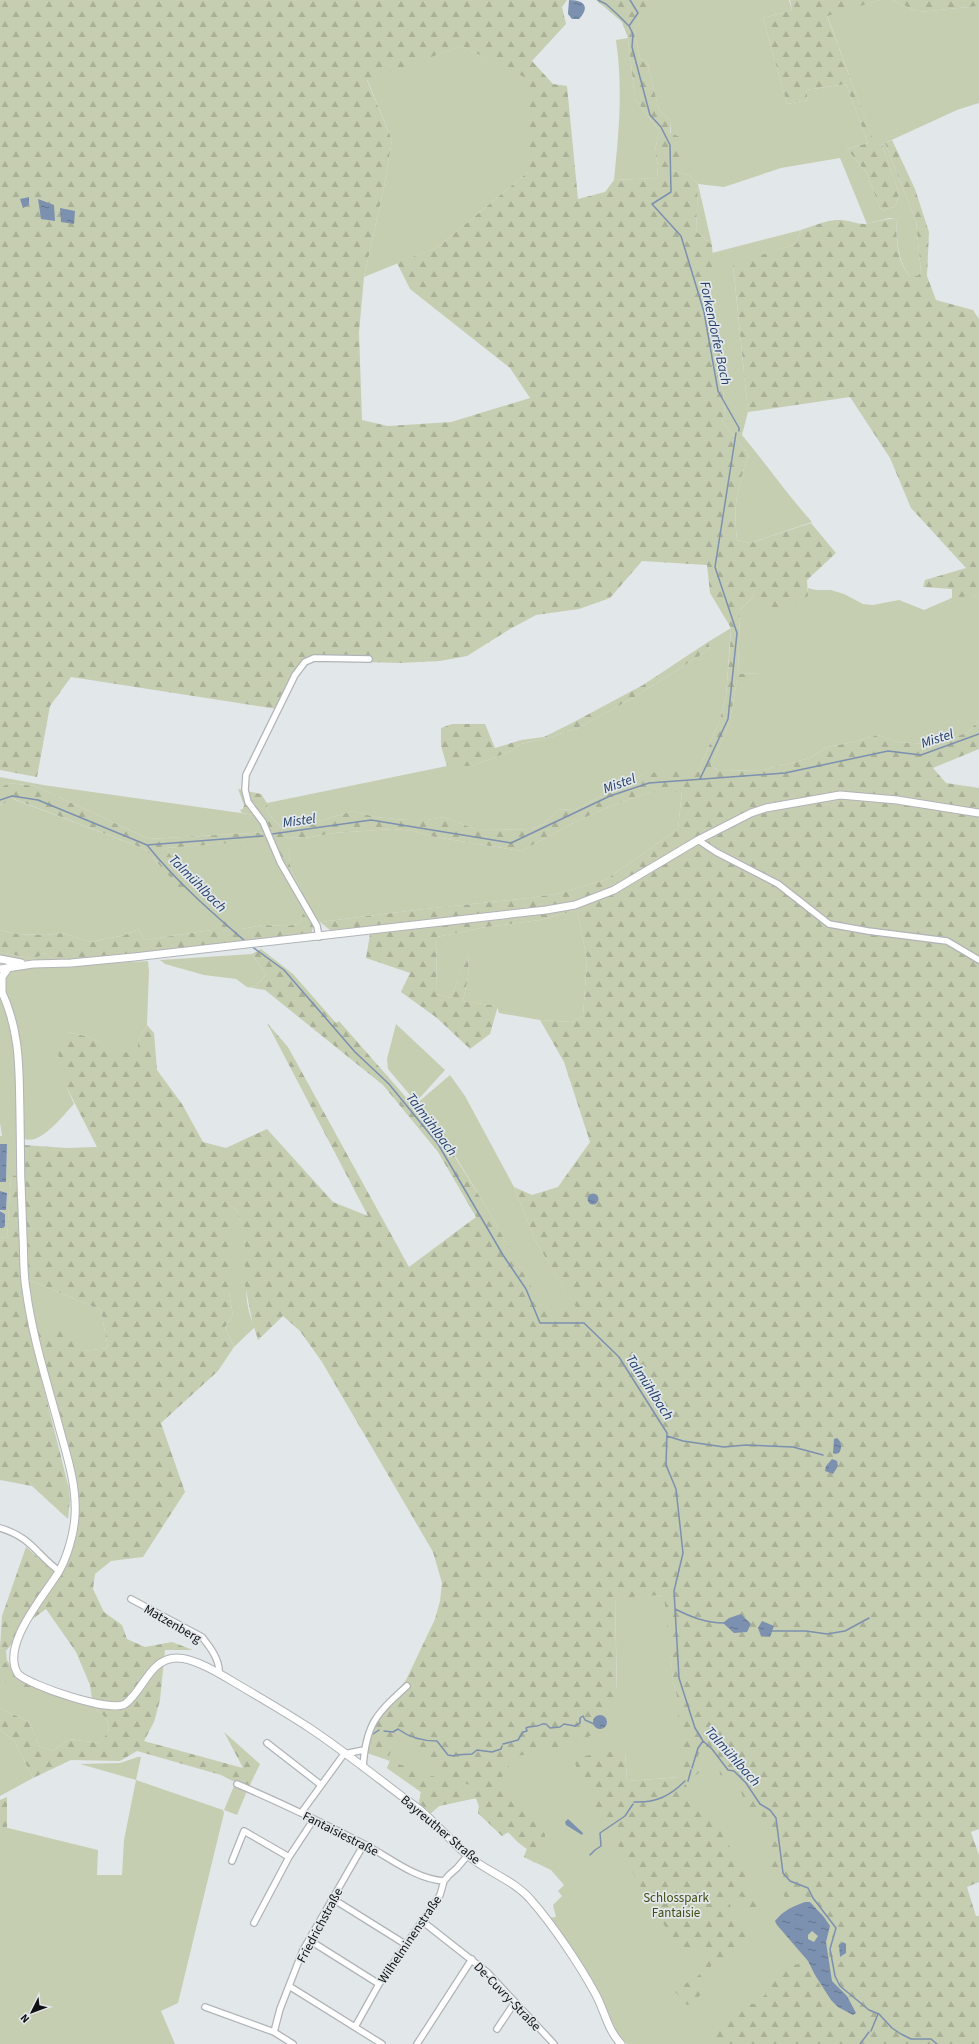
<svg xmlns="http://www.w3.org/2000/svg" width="979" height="2044" viewBox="0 0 979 2044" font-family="'Source Sans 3',sans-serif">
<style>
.green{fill:#c6ceb1;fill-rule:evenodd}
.forest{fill:url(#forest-firs);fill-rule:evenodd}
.water{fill:url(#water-ripples);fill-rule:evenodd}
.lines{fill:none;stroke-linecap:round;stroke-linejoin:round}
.stream{stroke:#7c90af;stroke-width:1.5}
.minor-casing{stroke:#b0b4b8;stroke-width:8}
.major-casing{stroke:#b0b4b8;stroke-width:9}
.minor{stroke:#fff;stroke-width:5.5}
.major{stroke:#fff;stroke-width:7}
.labels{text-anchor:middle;stroke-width:3.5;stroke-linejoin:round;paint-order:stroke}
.street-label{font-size:13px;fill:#0f1011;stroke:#e2e7ea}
.park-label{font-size:13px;fill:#414d12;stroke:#e2e7ea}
.water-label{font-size:14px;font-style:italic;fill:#233f6a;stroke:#e2e7ea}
</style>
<defs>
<pattern id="forest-firs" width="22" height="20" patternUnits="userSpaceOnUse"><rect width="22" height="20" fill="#c6ceb1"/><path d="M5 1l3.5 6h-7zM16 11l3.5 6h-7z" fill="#a9b097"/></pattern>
<pattern id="water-ripples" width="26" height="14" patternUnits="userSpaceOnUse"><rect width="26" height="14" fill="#7c90af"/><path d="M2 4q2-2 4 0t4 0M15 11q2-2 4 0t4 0" fill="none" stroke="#64748d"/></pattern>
</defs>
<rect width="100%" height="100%" fill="#e2e7ea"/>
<path class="green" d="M 650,0 L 789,0 L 792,10 L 763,18 L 787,104 L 808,100 L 806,90 L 846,84 L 868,143 L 847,149 L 866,172 L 881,210 L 895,207 L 899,194 L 882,144 L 875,146 L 827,15 L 880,0 L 892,0 L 919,12 L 979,6 L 979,103 L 957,110 L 885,143 L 916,221 L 921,272 L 917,276 L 910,276 C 897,262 897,238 896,219 L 889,218 L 867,224 L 840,158 L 781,168 L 724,187 L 698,184 L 712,245 L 696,231 L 698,184 L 689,175 L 670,170 L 671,121 L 659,110 L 648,65 L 640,58 L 634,31 L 651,3 Z
M 628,38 L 635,99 L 659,130 L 655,151 L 658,166 L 657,178 L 614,180 C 619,131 623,89 616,40 Z
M 462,46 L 528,78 L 528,172 L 438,247 L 364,277 L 384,187 L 392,140 L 367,79 Z
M 801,230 L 796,244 L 733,265 L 748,412 L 742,435 C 766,464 787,494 812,522 L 750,543 L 737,540 C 733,505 737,487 749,455 L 722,421 L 725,415 L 712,253 Z
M 808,588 L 816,590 L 831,590 L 844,594 L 863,604 L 873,605 L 899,600 L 924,610 L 954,597 L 979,595 L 979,720 L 967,733 L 926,744 L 898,742 L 878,735 L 854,742 L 827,747 L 810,758 L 763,770 L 719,771 L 711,766 L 730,721 L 737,679 L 752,680 L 760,673 L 738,674 L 740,610 L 754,596 L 808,596 Z
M 731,628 L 726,696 L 719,722 L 698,772 L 642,775 L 576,809 L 557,810 L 544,824 L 531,829 L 477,830 L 444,817 L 427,820 L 408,820 L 375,817 L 353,811 L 323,820 L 281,827 L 268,814 L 267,803 L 447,766 L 472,766 L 511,751 L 521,744 L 551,737 L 578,728 L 633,698 L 710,649 L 708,642 Z
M 0,777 L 43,785 L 255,815 L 263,822 L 267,832 L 149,839 L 35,786 L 9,783 L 0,788 Z
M 682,791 L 678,829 L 607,879 L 561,893 L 530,898 L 415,910 L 320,922 L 315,917 L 293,874 L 290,865 L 289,849 L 283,837 L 305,838 L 334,833 L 393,829 L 414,831 L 435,837 L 521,851 L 577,821 L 611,806 L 650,792 Z
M 13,799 L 145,849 L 159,865 L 191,889 L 166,848 L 270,839 L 304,912 L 298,924 L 286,926 L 263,925 L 241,929 L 217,927 L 211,930 L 145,940 L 139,929 L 125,935 L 91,942 L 62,933 L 46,935 L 17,934 L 0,930 L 0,805 Z
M 577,910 L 587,960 L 583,1016 L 572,1022 L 540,1020 L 499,1013 L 497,1006 L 463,1001 L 469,973 L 468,953 L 451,998 L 436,994 L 437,937 L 486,927 L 540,920 Z
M 0,952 L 34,959 L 45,953 L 54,960 C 35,961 18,961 0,957 Z
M 252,954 L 266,975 L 255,986 L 247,987 L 236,979 L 204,975 L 165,964 L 160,960 Z
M 148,961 L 149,971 L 147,1025 L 138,1041 L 138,1058 L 85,1036 L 68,1032 L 67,1088 L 74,1104 C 64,1114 39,1148 23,1138 L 22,1066 L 20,1048 L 3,987 L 6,973 L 16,968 Z
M 0,999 C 25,1053 15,1118 17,1176 L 11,1176 L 7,1238 L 0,1237 L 0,1228 L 5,1226 L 5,1214 L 0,1210 L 6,1210 L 7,1193 L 0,1191 L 0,1182 L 6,1182 L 7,1144 L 0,1144 L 0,1136 L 2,1136 L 0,1123 Z
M 396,1024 L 445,1070 L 416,1102 L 388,1069 L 387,1059 Z
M 450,1075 L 465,1096 L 514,1187 L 536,1242 L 578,1310 L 544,1310 L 488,1210 L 448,1144 L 415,1105 Z
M 229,1205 L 237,1210 C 240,1221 244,1233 245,1244 C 248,1271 241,1301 255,1327 L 234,1347 L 225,1327 L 233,1315 L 229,1293 Z
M 27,1279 L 101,1310 L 108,1348 L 84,1351 L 37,1332 Z
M 665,1595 L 673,1681 L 677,1695 L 699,1737 L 869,1927 L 855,2044 L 627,2044 L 614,2031 L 548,1918 L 556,1917 L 553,1905 L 562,1896 L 558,1891 L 564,1885 L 551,1870 L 524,1857 L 527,1849 L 519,1843 L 508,1832 L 502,1836 L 478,1813 L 479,1806 L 476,1798 L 439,1806 L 431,1813 L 419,1803 L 421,1792 L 387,1768 L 390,1761 L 364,1752 L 367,1739 L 592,1716 L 617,1688 L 615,1597 ZM 625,1752 L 627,1781 L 681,1777 L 621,1787 Z
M 0,1648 L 6,1651 L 7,1660 L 0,1668 L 42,1689 L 93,1706 L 107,1719 L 109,1733 L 99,1743 L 69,1739 L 53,1751 L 40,1747 L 29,1722 L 0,1708 Z
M 0,1729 L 15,1742 L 33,1778 L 0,1796 Z
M 138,1757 L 141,1757 L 136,1780 L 223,1810 L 224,1813 L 178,2003 L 161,2011 L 175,2044 L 0,2044 L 0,1826 L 98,1850 L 97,1875 L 122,1875 L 124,1840 L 136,1780 L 80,1764 L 120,1763 Z
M 234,1786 L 247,1791 L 237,1815 L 224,1810 Z"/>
<path class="forest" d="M 0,0 L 567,0 L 562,7 L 566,24 L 532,61 L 553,84 L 567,86 L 578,199 L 605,192 L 614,180 L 657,178 L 658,166 L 655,151 L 659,130 L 635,99 L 628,38 L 622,22 L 596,0 L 650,0 L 652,3 L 634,31 L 640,58 L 648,65 L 659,110 L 671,121 L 670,133 L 680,137 L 681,163 L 670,170 L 689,175 L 698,184 L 696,231 L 712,245 L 725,415 L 722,421 L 749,455 C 737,487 733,505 737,540 L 750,543 L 811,523 L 836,553 L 807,580 L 808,596 L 777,612 L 754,596 L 740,610 L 738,674 L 761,673 L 752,680 L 737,680 L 730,721 L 711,766 L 719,771 L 763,770 L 810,758 L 827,747 L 854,742 L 878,735 L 898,742 L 926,744 L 967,733 L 979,720 L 979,749 L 933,768 L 946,783 L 979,788 L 979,1829 L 971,1832 L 979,1855 L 979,1882 L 967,1887 L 976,1916 L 979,1916 L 979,2044 L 723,2044 L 713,2035 L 729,2017 L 735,2004 L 745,2002 L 754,2004 L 765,1995 L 767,1987 L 789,1966 L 807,1962 L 829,2001 L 851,2022 L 857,2017 L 859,2009 L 835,1979 L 828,1950 L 834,1929 L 816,1901 L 805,1896 L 786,1900 L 782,1891 L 788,1883 L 776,1873 L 768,1862 L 773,1838 L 769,1832 L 768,1819 C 742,1810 746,1798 734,1777 L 720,1775 L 719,1767 C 708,1764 709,1757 701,1750 L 697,1758 L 703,1768 C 696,1777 693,1778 682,1777 L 688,1789 L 687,1792 L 693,1796 C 697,1808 714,1819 723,1828 C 721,1839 731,1848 737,1855 L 737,1861 L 747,1870 L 745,1880 L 752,1889 L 753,1897 L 759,1909 L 758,1913 L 750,1917 L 741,1896 L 729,1902 L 737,1922 L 734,1926 L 749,1928 L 749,1934 L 745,1941 L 740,1940 L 724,1962 L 715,1961 L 706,1973 L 701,1986 L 704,1991 L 692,2004 L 687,2005 L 669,1985 L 683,1991 L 683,1986 C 690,1979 698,1979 703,1970 L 699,1963 L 705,1958 L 705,1950 L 698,1945 L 694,1945 L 684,1953 L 675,1949 L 668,1930 L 658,1917 L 625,1859 L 610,1829 L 596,1810 L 594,1802 L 597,1792 L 592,1782 L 579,1774 L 573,1758 L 614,1751 L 625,1752 L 627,1781 L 682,1777 L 677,1696 L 673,1681 L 664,1595 L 615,1598 L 617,1702 L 592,1716 L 592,1735 L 565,1747 L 517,1756 L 505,1761 L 510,1768 L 508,1774 L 499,1778 L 520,1806 L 545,1834 L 545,1847 L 536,1863 L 524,1857 L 527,1849 L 519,1843 L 508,1832 L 502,1836 L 478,1813 L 479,1806 L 476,1798 L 439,1806 L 431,1813 L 419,1803 L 421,1792 L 387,1768 L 390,1761 L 469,1789 L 475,1797 L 473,1786 L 436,1774 C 435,1771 435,1765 434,1761 C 427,1748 409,1739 396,1738 L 389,1756 L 381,1755 L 365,1750 L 374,1721 L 406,1680 L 435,1619 L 440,1601 L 442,1583 L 433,1552 L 322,1362 L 300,1331 L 283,1316 L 258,1340 L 252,1320 L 245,1285 L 245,1243 L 237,1210 L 229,1205 L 229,1293 L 233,1315 L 225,1327 L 234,1347 L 218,1371 L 161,1423 L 185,1492 L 143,1557 L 111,1561 L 95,1574 L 93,1589 L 104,1612 L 122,1625 L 127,1639 L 145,1647 L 172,1642 L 193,1650 L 165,1650 L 160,1700 L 154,1722 L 144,1741 L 243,1768 L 224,1732 L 260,1764 L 248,1789 L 221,1775 L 137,1751 L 120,1761 L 71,1760 L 33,1778 L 15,1742 L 0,1729 L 0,1708 L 29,1722 L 40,1747 L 53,1751 L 69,1739 L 99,1743 L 109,1732 L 107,1719 L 93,1706 L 90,1685 L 76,1652 L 46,1609 L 31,1620 L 6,1651 L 0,1648 L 2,1616 L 26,1547 L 54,1572 L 62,1574 L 77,1526 L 78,1501 L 37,1332 L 45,1327 L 68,1329 L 84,1351 L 108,1348 L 101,1310 L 27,1279 L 23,1186 L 24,1145 L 66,1148 L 97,1147 L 67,1088 L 56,1046 L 68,1032 L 85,1036 L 138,1057 L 138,1041 L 147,1025 L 154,1033 L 157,1070 L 182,1104 L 203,1142 L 226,1148 L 267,1129 L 333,1202 L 368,1216 L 267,1023 L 288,1047 L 409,1267 L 476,1217 L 438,1152 L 383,1085 L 265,990 L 247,987 L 255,986 L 266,975 L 252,954 L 261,949 L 293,974 L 336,1023 L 339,1021 L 447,1144 L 488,1210 L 544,1309 L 577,1309 L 536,1242 L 514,1187 L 532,1195 L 558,1187 L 590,1142 L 564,1062 L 540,1020 L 572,1022 L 583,1016 L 587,960 L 577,910 L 540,920 L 486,927 L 437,937 L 436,994 L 451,998 L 468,952 L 469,973 L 463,1001 L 498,1006 L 490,1034 L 470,1049 L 437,1018 L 401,992 L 410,973 L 366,958 L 371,928 L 330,930 L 320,922 L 415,910 L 530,898 L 561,893 L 607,879 L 678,829 L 682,792 L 650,792 L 611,806 L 577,821 L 521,851 L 435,837 L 414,831 L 393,829 L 334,833 L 305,838 L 284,837 L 289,849 L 290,865 L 293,874 L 315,917 L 311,936 L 107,957 L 54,960 L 45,953 L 34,959 L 0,952 L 0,930 L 17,934 L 46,935 L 62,933 L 91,942 L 125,935 L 139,929 L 145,940 L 211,930 L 217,926 L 219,914 L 241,929 L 263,925 L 286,926 L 298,924 L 304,912 L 270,849 L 270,840 L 166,848 L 192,889 L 179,887 L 145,849 L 14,799 L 0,805 L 0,788 L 9,783 L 35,786 L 149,839 L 267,832 L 255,815 L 242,813 L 240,810 L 243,809 L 244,805 L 238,789 L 261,794 L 267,803 L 268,814 L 281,827 L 323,820 L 353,811 L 375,817 L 408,820 L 427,820 L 444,817 L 477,830 L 531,829 L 544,824 L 557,810 L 576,809 L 642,775 L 660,771 L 698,772 L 719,722 L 726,696 L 730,646 L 731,628 L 710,593 L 707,565 L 642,561 L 610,598 L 579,609 L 536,615 L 510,629 L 467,656 L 440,661 L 400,663 L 365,662 L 358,658 L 305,661 L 277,709 L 71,677 L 50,706 L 37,777 L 0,770 ZM 462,46 L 528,79 L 528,172 L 438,247 L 397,263 L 410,289 L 510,368 L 530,398 L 451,422 L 388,426 L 362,420 L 359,332 L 364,277 L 384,187 L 392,140 L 367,80 Z
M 790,0 L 880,0 L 827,16 L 875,145 L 882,144 L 899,194 L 895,207 L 881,210 L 866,172 L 847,149 L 868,143 L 846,84 L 806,90 L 808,100 L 787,104 L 763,18 L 792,10 Z
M 892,0 L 979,0 L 979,6 L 919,12 Z
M 892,140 L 915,189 L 929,232 L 927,276 L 936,300 L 973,310 L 979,319 L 979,595 L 952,598 L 952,589 L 923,587 L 925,580 L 966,568 L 911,508 L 890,458 L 850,397 L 748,412 L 733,264 L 796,244 L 801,230 C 813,226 828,219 841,220 C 849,220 856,224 865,224 C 876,223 885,218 896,219 C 897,238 896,262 910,276 L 917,276 L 921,272 L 916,221 L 885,143 Z
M 708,642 L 710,649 L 633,698 L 578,728 L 551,737 L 521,744 L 511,751 L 472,766 L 447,766 L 441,746 L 441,728 L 452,724 L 485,724 L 495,748 L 521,740 L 544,737 L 572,723 L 643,685 Z
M 11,1175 L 17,1176 L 22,1286 L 31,1337 L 69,1489 L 70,1500 L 68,1519 L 32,1486 L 0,1480 L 0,1237 L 7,1238 Z
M 7,1660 L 15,1675 L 42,1689 L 27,1694 L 13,1689 L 3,1680 L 0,1668 Z
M 7,1797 L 7,1828 L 0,1826 L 0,1800 Z"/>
<path class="water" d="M 569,0 C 585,0 590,7 579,19 L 572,19 L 568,14 Z
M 29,197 L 29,205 L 23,208 L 20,199 Z
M 38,199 L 54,205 L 55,221 L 41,219 Z
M 60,208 L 75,211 L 74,224 L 61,222 Z
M 0,1144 L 7,1144 L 6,1182 L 0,1182 Z
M 0,1191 L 7,1193 L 6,1210 L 0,1210 Z
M587.5 1199a5.5 5.5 0 1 1 11 0a5.5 5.5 0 1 1-11 0Z
M 0,1211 L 5,1214 L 5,1226 L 3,1228 L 0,1228 Z
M 837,1438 C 842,1442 842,1448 839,1453 L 835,1454 L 833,1453 L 834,1439 Z
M 832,1459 L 837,1461 L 838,1466 L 833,1474 L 825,1471 L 826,1466 Z
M 741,1614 L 751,1624 L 747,1632 L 734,1633 L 723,1623 L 729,1618 Z
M 762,1621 L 774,1626 L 770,1637 L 761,1636 L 758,1628 Z
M593 1722a7 7 0 1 1 14 0a7 7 0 1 1-14 0Z
M 568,1819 L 583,1833 L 582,1835 L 566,1825 L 565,1822 Z
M 805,1902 L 810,1902 L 824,1917 L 830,1926 L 826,1942 L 832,1981 L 847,1996 L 856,2013 L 853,2015 L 838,2007 L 831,2000 L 815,1975 L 808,1961 L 777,1925 L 775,1921 C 784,1910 792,1907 805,1902 ZM 812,1931 L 818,1936 L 814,1942 L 808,1939 L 808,1935 Z
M 843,1942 L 846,1944 L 846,1953 L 840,1957 L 839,1945 Z"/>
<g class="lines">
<path class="stream" d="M 598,0 L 606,4 L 617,14 L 629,26 L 633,34 L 632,47 L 650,115 L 661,127 L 670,145 L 671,192 L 652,204 L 681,236 L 704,312 L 718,391 L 739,428 L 739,431
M 629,26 L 638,13 L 630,0
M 700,779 L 728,719 L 737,633 L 715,567 L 736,433
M 0,800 L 12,796 L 38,800 L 147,845 L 263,836
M 272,834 L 371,820 L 511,843 L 610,796 L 649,783 L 785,773 L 888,751 L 921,755 L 979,734
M 147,845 C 176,881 210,911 245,941
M 251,946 L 284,970 L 355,1052 L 389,1084 L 438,1144 L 503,1255 L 526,1289 L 540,1323 L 584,1323 L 619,1357 L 667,1433 L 666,1465 L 676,1489 L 683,1553 L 674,1591 L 679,1678 L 695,1728 L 703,1741 L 712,1749 L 728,1770 L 734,1771 L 746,1783 L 760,1804 L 770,1810 L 776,1818 L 783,1873 L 790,1881 L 808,1888 L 813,1898 L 836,1928 L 830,1949 L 835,1976 L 840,1986 L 869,2010 L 879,2014 L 892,2028 L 901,2034 L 911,2039 L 931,2039 L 937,2044
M 667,1436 L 683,1441 L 724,1447 L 746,1445 L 793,1447 L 823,1455
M 675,1609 C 691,1617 706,1623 724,1623
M 770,1631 L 806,1631 L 827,1634 L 845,1631 L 869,1618
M 384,1731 L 393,1732 L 398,1729 C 410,1738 423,1741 437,1741 L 448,1755 L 454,1756
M 373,1734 L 379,1730
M 503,1744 L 518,1740 L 523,1732 L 527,1731 L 526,1728 C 530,1725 537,1728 542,1724 L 546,1724 L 550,1728 L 560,1727 L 564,1724 L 575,1726 L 580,1723 L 580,1718 L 583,1716 L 585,1720 L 594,1724
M 455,1755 L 472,1754 L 477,1750 L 492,1752 L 501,1749 L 502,1746
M 692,1768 L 698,1748 L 703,1741
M 688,1781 L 691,1770
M 634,1802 C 656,1803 670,1796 685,1781
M 595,1850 L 601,1846 L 600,1833 L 625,1816 L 633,1804
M 590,1855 L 595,1850
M 871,2031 L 878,2014
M 860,2044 L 869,2032"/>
<g class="minor-casing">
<path id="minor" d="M 698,840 L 716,852 L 778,884 L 829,924 L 868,931 L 947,941 L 979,960
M 319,937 L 317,926 L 280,862 L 263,822 L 248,802 L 245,790 L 246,775 L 295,675 L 305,662 L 314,658 L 369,659
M 0,1528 C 31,1537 36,1554 59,1571
M 131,1599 L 202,1637 C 210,1647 220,1660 219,1673
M 267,1743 L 321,1785
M 363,1767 C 366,1724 376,1714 407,1686
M 237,1784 C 279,1802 321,1822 362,1843 C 388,1856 414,1879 444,1881
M 301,1813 L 344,1754 L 364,1750
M 232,1861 L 244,1831 L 289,1857
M 333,1899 L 405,1944
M 422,1921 L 488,1973 L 554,2044
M 254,1923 L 289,1857 L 314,1819
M 309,1940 L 379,1984
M 289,1986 L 382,2044
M 205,2007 L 274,2032 L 293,2044
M 355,2027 L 379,1984 L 440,1895 L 444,1881 L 449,1875 L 457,1868 L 468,1855
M 497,2029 L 515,2002
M 274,2032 L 280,2009 L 303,1950 L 364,1844
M 417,2044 L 472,1959"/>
</g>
<g class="major-casing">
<path id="major" d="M 0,959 L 21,963
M 0,969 L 33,964 L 71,963 L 134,957 L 546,910 L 575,905 L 614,890 L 698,840 L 751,813 L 766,808 L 840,795 L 897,800 L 979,813
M 0,988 C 21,1031 19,1070 20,1116 C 20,1156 21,1196 23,1236 C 24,1253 23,1272 26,1289 C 32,1335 46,1379 58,1423 C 66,1453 77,1484 75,1516 C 74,1534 67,1558 58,1573 C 43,1597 0,1646 18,1674 C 31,1686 111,1713 125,1704 C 143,1691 150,1658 177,1658 C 195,1658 222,1675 237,1684 C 261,1698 285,1712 308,1727 C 346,1752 382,1782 419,1809 C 436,1823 450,1840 467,1855 C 487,1872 514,1880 531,1900 C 553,1925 579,1964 595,1993 C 605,2011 607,2029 621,2044
M 2,992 L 2,977 L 9,967"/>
</g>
<use href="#minor" class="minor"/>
<use href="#major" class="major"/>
</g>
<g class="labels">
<g class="street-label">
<text transform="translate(173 1623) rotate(30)" y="5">Matzenberg</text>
<text transform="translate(441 1829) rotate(40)" y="5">Bayreuther Straße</text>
<text transform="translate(341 1833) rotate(27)" y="5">Fantaisiestraße</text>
<text transform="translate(319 1925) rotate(-62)" y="5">Friedrichstraße</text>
<text transform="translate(409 1939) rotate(-56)" y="5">Wilhelminenstraße</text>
<text transform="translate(508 1996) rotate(46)" y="5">De-Cuvry-Straße</text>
</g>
<g class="park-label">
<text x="676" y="1902">Schlosspark<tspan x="676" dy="15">Fantaisie</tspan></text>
</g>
<g class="water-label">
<text transform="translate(716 333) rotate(78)" y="5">Forkendorfer Bach</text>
<text transform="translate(937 738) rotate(-18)" y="5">Mistel</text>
<text transform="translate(619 783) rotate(-20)" y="5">Mistel</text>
<text transform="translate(299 820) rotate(-8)" y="5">Mistel</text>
<text transform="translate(198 883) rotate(45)" y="5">Talmühlbach</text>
<text transform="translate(432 1124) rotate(53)" y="5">Talmühlbach</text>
<text transform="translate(650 1387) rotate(57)" y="5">Talmühlbach</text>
<text transform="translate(733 1756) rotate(48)" y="5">Talmühlbach</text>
</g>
</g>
<g transform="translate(32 2012) rotate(228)" stroke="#e2e7ea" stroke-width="3" paint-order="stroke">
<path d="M0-3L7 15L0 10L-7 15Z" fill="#0f1011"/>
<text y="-6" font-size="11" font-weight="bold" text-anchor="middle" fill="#0f1011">N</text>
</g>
</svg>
